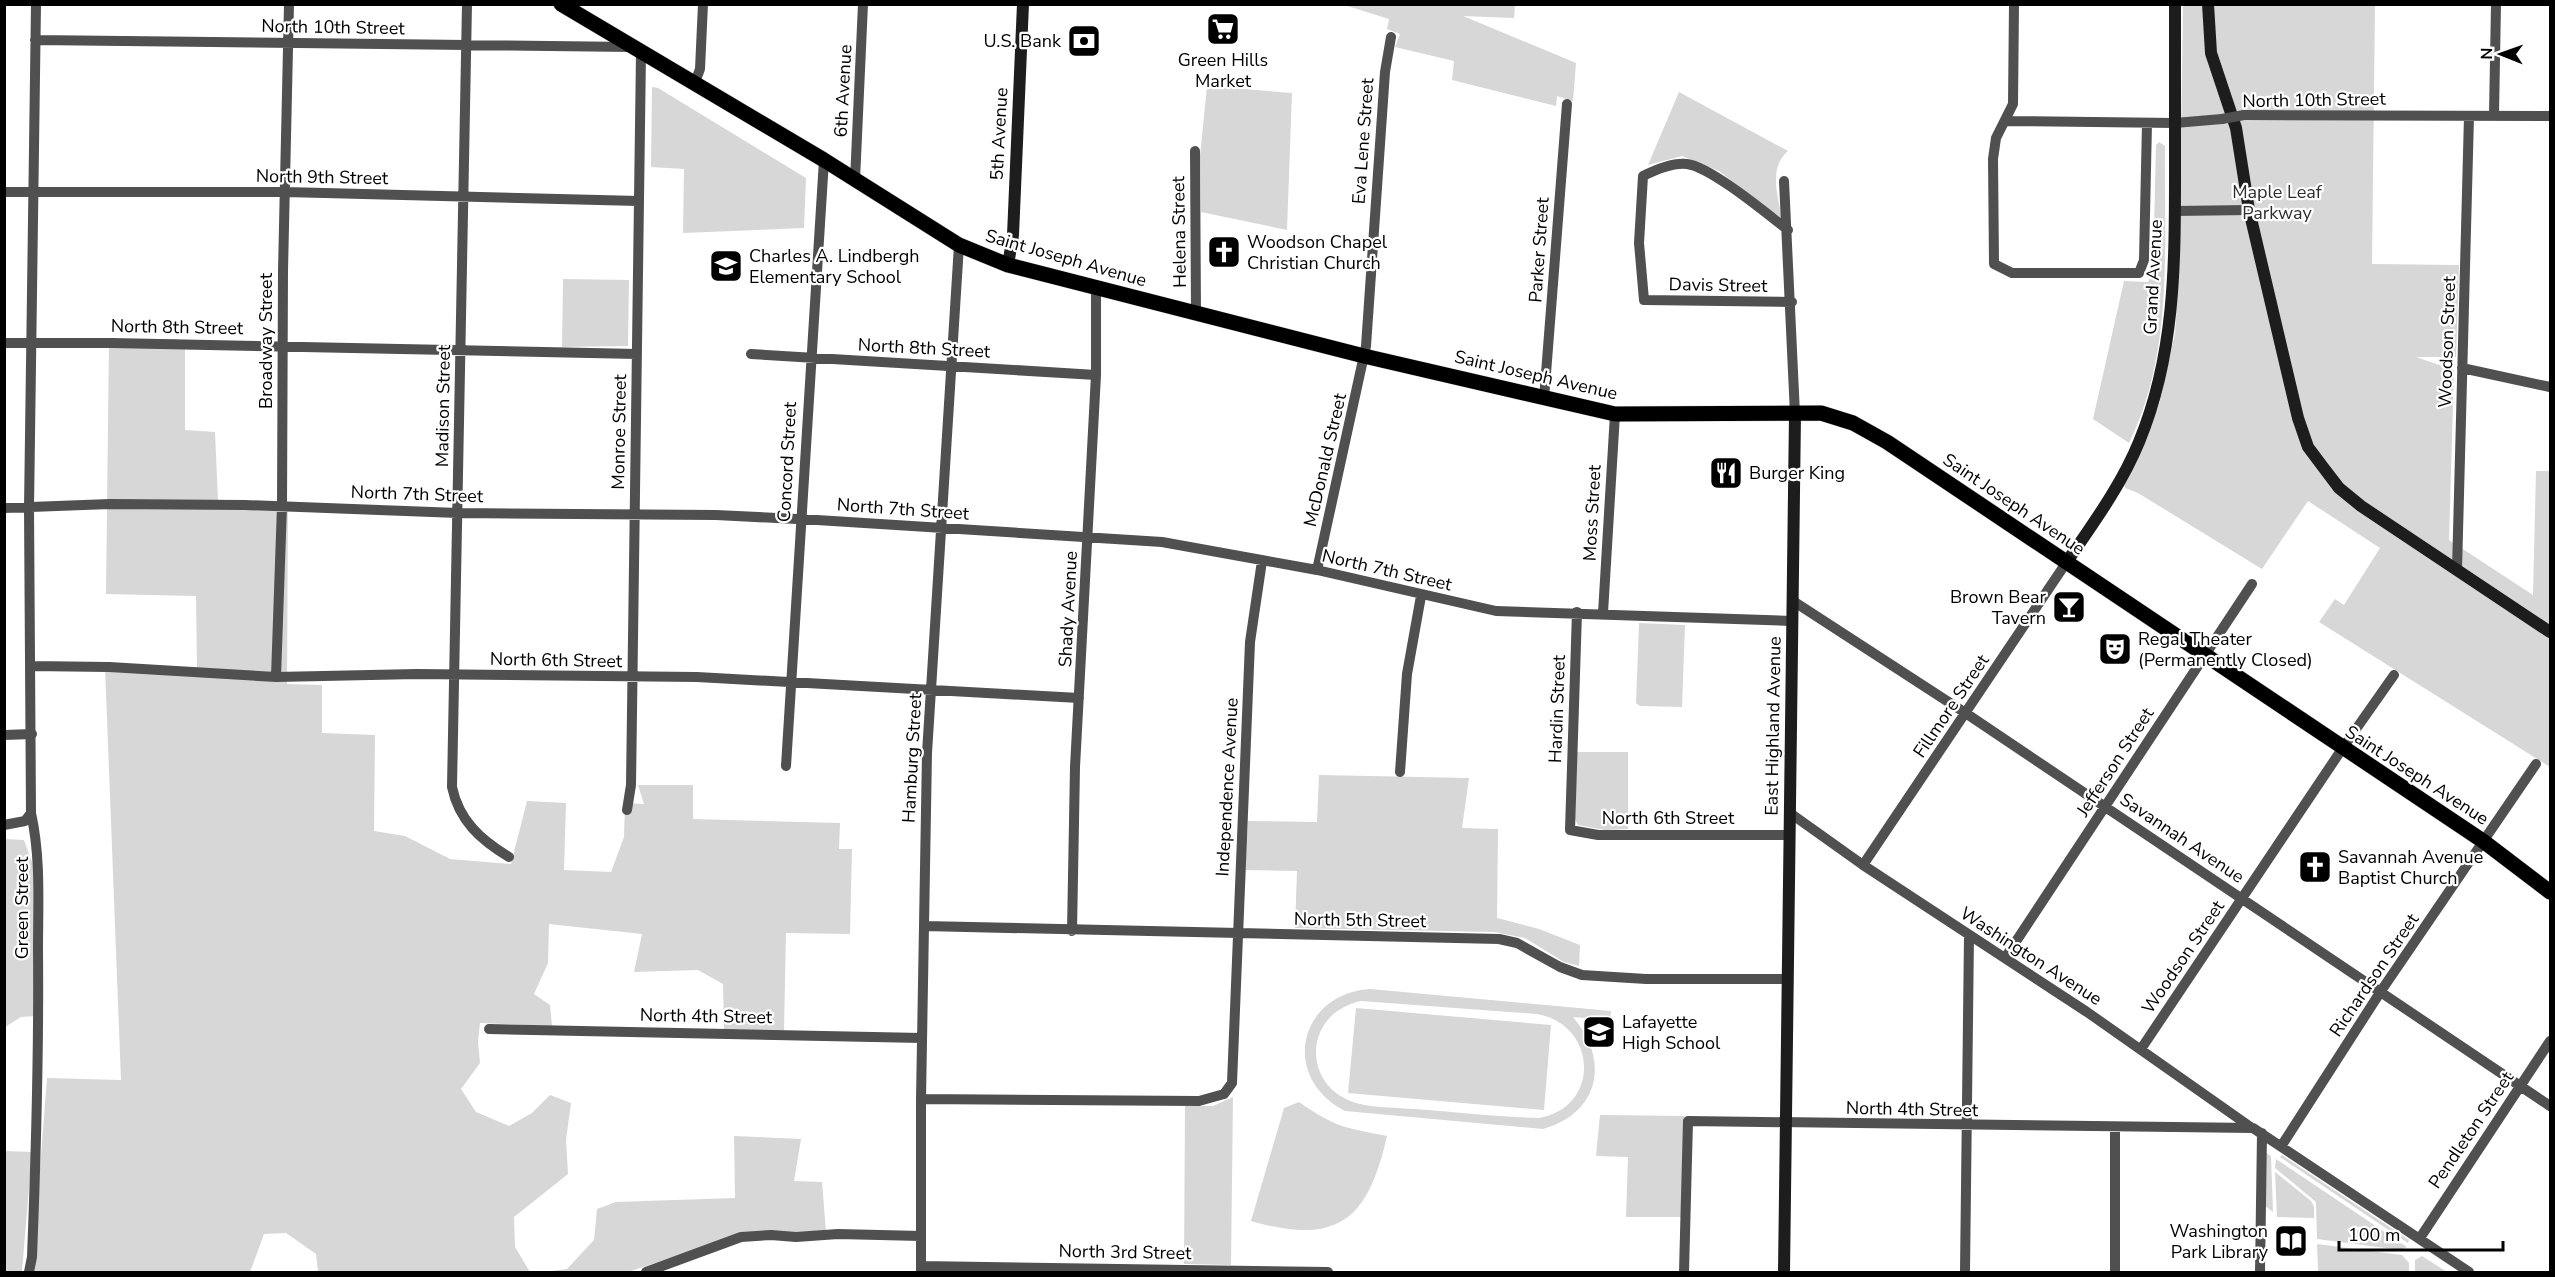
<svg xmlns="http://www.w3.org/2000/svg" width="2555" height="1277" viewBox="0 0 2555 1277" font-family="'Nunito Sans',sans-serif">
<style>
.green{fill:#d7d7d7;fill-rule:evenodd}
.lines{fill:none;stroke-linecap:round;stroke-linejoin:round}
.primary-casing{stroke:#dbdbdb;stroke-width:16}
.street{stroke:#505050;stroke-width:10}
.secondary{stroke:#1d1d1d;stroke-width:12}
.primary{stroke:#000;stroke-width:15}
.street-bridge{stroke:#505050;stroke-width:10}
.labels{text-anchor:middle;stroke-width:4.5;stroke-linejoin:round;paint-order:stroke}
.street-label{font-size:18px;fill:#000;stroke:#fff}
.poi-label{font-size:18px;fill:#000;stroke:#fff;text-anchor:start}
.park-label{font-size:18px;fill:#2e2e2e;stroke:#fff}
</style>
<rect width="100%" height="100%" fill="#fff"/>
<path class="green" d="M 1344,5 L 1515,5 L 1514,18 L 1463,16 L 1576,63 L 1573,101 L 1557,96 L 1556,106 L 1452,80 L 1454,61 L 1395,47 L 1400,34 L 1387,29 L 1389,19 Z
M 2183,5 L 2375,5 L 2372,264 L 2459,265 L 2456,357 L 2416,357 L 2454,370 L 2449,540 L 2533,595 L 2536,471 L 2550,471 L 2550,767 L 2319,622 L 2335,599 L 2344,605 L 2380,548 L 2308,501 L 2262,569 L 2138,493 L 2125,488 L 2124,483 L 2147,436 L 2160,401 L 2175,333 L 2179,276 Z
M 1207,86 L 1292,93 L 1287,230 L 1201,212 L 1200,156 Z
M 652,87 L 658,88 L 806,178 L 804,228 L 683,233 L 684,169 L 651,167 Z
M 1679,92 L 1788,151 C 1768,168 1778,196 1782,219 L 1719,171 L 1682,156 L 1648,165 Z
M 2159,142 L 2165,146 C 2164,245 2174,352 2129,443 L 2093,419 L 2124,281 L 2148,282 L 2153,272 L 2156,145 Z
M 563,279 L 629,280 L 628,346 L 562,347 Z
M 109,339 L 178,339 L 185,350 L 185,430 L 215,432 L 218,501 L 288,502 L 287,684 L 322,685 L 322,733 L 375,735 L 374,831 L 405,836 L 450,859 L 511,864 L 527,801 L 566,803 L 564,870 L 611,872 L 624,837 L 625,803 L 644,804 L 638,785 L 693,785 L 693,819 L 840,823 L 839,849 L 852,849 L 850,934 L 786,933 L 784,1030 L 724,1029 L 723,984 L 698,970 L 634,972 L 642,934 L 549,924 L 548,963 L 534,994 L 550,1005 L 552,1026 L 480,1023 L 478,1041 L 480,1063 L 461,1089 L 476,1112 L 509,1126 L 532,1113 L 550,1095 L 571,1103 L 566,1140 L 568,1174 L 514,1217 L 515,1247 L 530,1272 L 318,1272 L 316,1254 L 286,1233 L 264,1234 L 250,1272 L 32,1272 L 47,1078 L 121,1080 L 105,667 L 197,669 L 196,596 L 106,594 Z
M 1639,623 L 1685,625 L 1682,707 L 1640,706 L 1636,703 Z
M 1577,752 L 1628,752 L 1628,829 L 1605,830 L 1578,825 L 1575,819 Z
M 1319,775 L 1469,778 L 1462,828 L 1498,829 L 1497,918 L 1539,929 L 1580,945 L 1579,966 L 1564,962 L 1525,938 L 1494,932 L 1295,928 L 1297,871 L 1245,870 L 1248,821 L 1317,822 Z
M 5,839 L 24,840 L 33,865 L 37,1016 L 21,1017 L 5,1027 Z
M 1370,989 L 1611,1011 L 1610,1020 L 1573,1017 C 1610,1060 1600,1113 1543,1129 L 1345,1111 C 1280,1078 1298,994 1370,989 ZM 1361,1001 L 1536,1014 C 1597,1023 1602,1107 1539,1118 C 1498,1117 1456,1112 1415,1109 C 1393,1107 1366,1109 1346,1099 C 1323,1088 1311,1063 1318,1038 C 1324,1018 1341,1005 1361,1001 Z
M 1356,1008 L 1551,1025 L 1544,1110 L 1348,1093 Z
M 1233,1097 L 1231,1265 L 1184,1264 L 1185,1106 L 1213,1106 Z
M 1299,1102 C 1335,1127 1345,1128 1387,1136 C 1368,1220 1338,1246 1251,1221 L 1284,1108 Z
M 1600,1115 L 1684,1116 L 1683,1217 L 1626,1217 L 1628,1157 L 1596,1156 Z
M 734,1136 L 801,1139 L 794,1181 L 822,1182 L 826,1232 L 718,1242 L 628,1272 L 545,1272 L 567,1269 L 594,1240 L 597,1209 L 616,1202 L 735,1198 Z
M 4,1151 L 32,1152 L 22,1271 L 5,1272 Z
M 2266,1153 L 2271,1156 L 2273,1212 L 2265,1206 Z
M 2282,1155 L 2409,1240 L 2408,1243 L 2280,1157 Z
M 2276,1159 L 2407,1247 L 2401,1250 L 2317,1239 L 2316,1202 L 2275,1168 Z
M 2275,1172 L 2311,1201 L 2314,1207 L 2314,1218 L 2277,1217 Z
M 2317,1244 L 2402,1255 L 2409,1263 L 2409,1272 L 2318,1272 Z
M 2422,1256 L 2447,1272 L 2415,1272 L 2415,1260 Z"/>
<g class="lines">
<g class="primary-casing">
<path id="primary" d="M 561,4 L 824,160 L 959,245 L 1008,265 L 1364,356 L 1615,414 L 1821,413 L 1853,423 L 1887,442 L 2483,841 L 2550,892"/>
</g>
<path class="street" d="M 467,4 L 452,787 C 459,821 481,840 509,857
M 2014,4 L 2013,104 L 1996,138 L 1993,159 L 1994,264 L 2012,273 L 2139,273 L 2144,260 L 2147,123
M 35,40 L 631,47
M 694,85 L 700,69 L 703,4
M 2244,115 L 2550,116
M 2494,115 L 2496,4
M 2006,121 L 2175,123 L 2222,119
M 1195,151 L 1196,313
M 855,180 L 863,4
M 1784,181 L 1795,414
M 4,192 L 285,192 L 639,201
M 2175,211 L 2249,210
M 1788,230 C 1767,214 1711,167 1687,164 C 1673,162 1655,170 1643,176 L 1639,243 L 1644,300 L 1792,302
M 4,343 L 112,343 L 637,354
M 751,354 L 1096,375
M 2462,368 L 2550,387
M 1544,399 L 1567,104
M 4,508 L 110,504 L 245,505 L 458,513 L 716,515 L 817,520 L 1162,542 L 1317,570 L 1496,611 L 1792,621
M 1317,570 L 1366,346 L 1385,72 L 1391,37
M 2457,570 L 2469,116
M 1793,601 L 1967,714 L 2550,1106
M 1577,612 L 1570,830 L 1598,835 L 1790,835
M 1603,613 L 1615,414
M 31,666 L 109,667 L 276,677 L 417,674 L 697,677 L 1079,698
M 276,677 L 282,506 L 283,271 L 289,4
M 4,735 L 32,734
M 786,766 L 824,160
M 1400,772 L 1407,674 L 1421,596
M 627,810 L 631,785 L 641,53
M 1790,813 L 1863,865 L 2087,1012 L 2252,1128
M 4,825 L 25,821 L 31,813
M 1863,865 L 2066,563
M 924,926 L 1499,939 L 1517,943 L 1560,967 L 1582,975 L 1646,979 L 1787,979
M 1072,931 L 1075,767 L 1096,375 L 1096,288
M 2005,958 L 2252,584
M 489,1029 L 922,1038
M 2141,1049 L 2342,749 L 2394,675
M 921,1099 L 1199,1101 L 1224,1094 L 1232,1083 L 1250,642 L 1262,561
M 2282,1145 L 2381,991 L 2536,764
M 2420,1238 L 2550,1041
M 921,1266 L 1328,1272
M 29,1272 L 32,1257 C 36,1155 39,1053 38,950 C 38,904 41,858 31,813 L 29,508 L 36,4
M 646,1272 L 741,1237 L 771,1235 L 796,1237 L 838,1234 L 921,1236
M 921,1272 L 921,1099 L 927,753 L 959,245
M 1684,1272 L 1688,1121 L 2253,1128 L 2469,1272
M 1965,1272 L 1969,935
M 2115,1272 L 2115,1128
M 2260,1272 L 2262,1133"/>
<path class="secondary" d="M 2208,4 L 2211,53 L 2236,128 L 2249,210 L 2298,418 L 2308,447 L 2323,467 L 2339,488 L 2361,506 L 2550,632
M 1008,265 L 1013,235 L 1023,4
M 2066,563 C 2092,525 2121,486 2139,442 C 2175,355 2175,266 2175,173 C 2175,117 2175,61 2175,4
M 1784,1272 L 1795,414"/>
<use href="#primary" class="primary"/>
<path class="street-bridge" d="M 2222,119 L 2244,115"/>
</g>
<defs>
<g id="supermarket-square" transform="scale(1.725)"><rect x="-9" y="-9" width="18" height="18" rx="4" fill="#000" stroke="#fff"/><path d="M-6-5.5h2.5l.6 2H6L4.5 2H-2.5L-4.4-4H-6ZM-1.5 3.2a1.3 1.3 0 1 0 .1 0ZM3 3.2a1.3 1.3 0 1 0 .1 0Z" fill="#fff"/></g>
<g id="bank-square" transform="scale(1.725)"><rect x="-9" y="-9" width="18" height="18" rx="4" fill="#000" stroke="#fff"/><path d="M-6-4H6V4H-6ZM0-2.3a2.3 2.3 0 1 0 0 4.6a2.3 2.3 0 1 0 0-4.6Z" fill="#fff"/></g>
<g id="church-square" transform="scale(1.725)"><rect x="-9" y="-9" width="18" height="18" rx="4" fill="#000" stroke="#fff"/><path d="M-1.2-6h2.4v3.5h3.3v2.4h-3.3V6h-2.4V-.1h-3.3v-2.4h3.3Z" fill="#fff"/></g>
<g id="school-square" transform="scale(1.725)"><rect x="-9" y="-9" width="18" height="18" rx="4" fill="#000" stroke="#fff"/><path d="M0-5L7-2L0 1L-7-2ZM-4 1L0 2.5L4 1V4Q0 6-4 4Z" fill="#fff"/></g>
<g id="restaurant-square" transform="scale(1.725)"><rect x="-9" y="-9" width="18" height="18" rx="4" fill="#000" stroke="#fff"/><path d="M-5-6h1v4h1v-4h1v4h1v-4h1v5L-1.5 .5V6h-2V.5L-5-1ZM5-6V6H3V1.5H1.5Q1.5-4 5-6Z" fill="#fff"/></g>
<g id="bar-square" transform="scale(1.725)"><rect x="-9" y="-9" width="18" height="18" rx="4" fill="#000" stroke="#fff"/><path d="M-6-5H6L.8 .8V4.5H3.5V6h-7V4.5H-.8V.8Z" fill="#fff"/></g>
<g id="theatre-square" transform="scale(1.725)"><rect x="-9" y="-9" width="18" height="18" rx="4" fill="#000" stroke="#fff"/><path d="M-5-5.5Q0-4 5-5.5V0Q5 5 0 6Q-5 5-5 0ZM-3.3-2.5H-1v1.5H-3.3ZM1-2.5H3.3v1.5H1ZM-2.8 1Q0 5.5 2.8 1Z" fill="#fff"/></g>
<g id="library-square" transform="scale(1.725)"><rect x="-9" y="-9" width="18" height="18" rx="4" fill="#000" stroke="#fff"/><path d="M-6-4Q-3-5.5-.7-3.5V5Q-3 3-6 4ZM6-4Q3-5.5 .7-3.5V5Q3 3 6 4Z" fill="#fff"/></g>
</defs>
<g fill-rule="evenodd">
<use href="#supermarket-square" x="1223" y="29"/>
<use href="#bank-square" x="1084" y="41"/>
<use href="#church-square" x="1224" y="252"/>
<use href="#school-square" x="726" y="266"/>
<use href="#restaurant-square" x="1726" y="473"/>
<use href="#bar-square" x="2069" y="607"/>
<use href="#theatre-square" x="2115" y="649"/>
<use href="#church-square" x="2315" y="867"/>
<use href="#school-square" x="1599" y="1032"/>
<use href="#library-square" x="2291" y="1241"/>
</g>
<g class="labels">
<g class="street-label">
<text transform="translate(333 27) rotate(1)" y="6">North 10th Street</text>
<text transform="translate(843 91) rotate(-87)" y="6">6th Avenue</text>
<text transform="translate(2314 100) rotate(-1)" y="6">North 10th Street</text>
<text transform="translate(999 134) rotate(-87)" y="6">5th Avenue</text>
<text transform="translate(1363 141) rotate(-86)" y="6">Eva Lene Street</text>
<text transform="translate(322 177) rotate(1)" y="6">North 9th Street</text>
<text transform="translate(1179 232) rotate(-91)" y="6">Helena Street</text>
<text transform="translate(1539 250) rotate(-86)" y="6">Parker Street</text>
<text transform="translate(1066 258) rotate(16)" y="6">Saint Joseph Avenue</text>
<text transform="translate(2153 277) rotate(-87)" y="6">Grand Avenue</text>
<text transform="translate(1718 285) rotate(1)" y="6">Davis Street</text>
<text transform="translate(177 327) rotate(1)" y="6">North 8th Street</text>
<text transform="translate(266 341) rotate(-90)" y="6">Broadway Street</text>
<text transform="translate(2447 342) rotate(-88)" y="6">Woodson Street</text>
<text transform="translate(924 348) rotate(3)" y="6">North 8th Street</text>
<text transform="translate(1536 375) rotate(13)" y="6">Saint Joseph Avenue</text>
<text transform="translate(443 406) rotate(-89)" y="6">Madison Street</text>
<text transform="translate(619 432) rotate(-89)" y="6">Monroe Street</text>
<text transform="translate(1325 460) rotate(-77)" y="6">McDonald Street</text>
<text transform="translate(787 462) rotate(-87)" y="6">Concord Street</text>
<text transform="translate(417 494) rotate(2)" y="6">North 7th Street</text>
<text transform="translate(2014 504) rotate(34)" y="6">Saint Joseph Avenue</text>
<text transform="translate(903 509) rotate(4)" y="6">North 7th Street</text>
<text transform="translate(1592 513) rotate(-87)" y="6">Moss Street</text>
<text transform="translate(1387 570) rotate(13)" y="6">North 7th Street</text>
<text transform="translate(1068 609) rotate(-87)" y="6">Shady Avenue</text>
<text transform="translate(556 660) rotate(1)" y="6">North 6th Street</text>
<text transform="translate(1951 706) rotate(-56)" y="6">Fillmore Street</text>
<text transform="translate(1557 709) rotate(-88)" y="6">Hardin Street</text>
<text transform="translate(1773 726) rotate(-89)" y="6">East Highland Avenue</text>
<text transform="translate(912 758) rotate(-87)" y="6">Hamburg Street</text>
<text transform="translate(2115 762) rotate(-57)" y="6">Jefferson Street</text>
<text transform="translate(2417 775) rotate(33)" y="6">Saint Joseph Avenue</text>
<text transform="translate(1227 787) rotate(-87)" y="6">Independence Avenue</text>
<text x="1668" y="824">North 6th Street</text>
<text transform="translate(2182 838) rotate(34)" y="6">Savannah Avenue</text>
<text transform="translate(22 908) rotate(-90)" y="6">Green Street</text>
<text transform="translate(1360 920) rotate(1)" y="6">North 5th Street</text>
<text transform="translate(2031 956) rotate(33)" y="6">Washington Avenue</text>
<text transform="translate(2183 957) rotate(-56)" y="6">Woodson Street</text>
<text transform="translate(2374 975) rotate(-56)" y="6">Richardson Street</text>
<text transform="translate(706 1016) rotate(1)" y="6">North 4th Street</text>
<text transform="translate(1912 1109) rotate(1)" y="6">North 4th Street</text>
<text transform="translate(2471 1130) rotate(-56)" y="6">Pendleton Street</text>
<text transform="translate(1125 1252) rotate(1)" y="6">North 3rd Street</text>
</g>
<g class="poi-label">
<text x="1061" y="47" text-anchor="end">U.S. Bank</text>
<text x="1223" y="66" text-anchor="middle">Green Hills<tspan x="1223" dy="21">Market</tspan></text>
<text x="1247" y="248">Woodson Chapel<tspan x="1247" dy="21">Christian Church</tspan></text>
<text x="749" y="262">Charles A. Lindbergh<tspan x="749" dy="21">Elementary School</tspan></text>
<text x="1749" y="479">Burger King</text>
<text x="2046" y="603" text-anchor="end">Brown Bear<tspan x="2046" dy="21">Tavern</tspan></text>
<text x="2138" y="645">Regal Theater<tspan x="2138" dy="21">(Permanently Closed)</tspan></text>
<text x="2338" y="863">Savannah Avenue<tspan x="2338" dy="21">Baptist Church</tspan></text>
<text x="1622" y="1028">Lafayette<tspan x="1622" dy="21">High School</tspan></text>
<text x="2268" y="1237" text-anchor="end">Washington<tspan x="2268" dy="21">Park Library</tspan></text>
</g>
<g class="park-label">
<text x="2277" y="198">Maple Leaf<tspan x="2277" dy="21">Parkway</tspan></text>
</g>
</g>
<rect width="2555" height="1277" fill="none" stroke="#000000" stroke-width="12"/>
<g transform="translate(2501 54) rotate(271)" stroke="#ffffff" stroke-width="4.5" paint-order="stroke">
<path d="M0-4.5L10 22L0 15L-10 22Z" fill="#000000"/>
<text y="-9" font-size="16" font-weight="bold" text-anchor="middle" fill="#000000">N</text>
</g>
<path d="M2339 1241v9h164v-9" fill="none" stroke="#000000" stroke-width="3"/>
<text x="2348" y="1241" font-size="18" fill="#000000" stroke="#ffffff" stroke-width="4.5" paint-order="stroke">100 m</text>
</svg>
